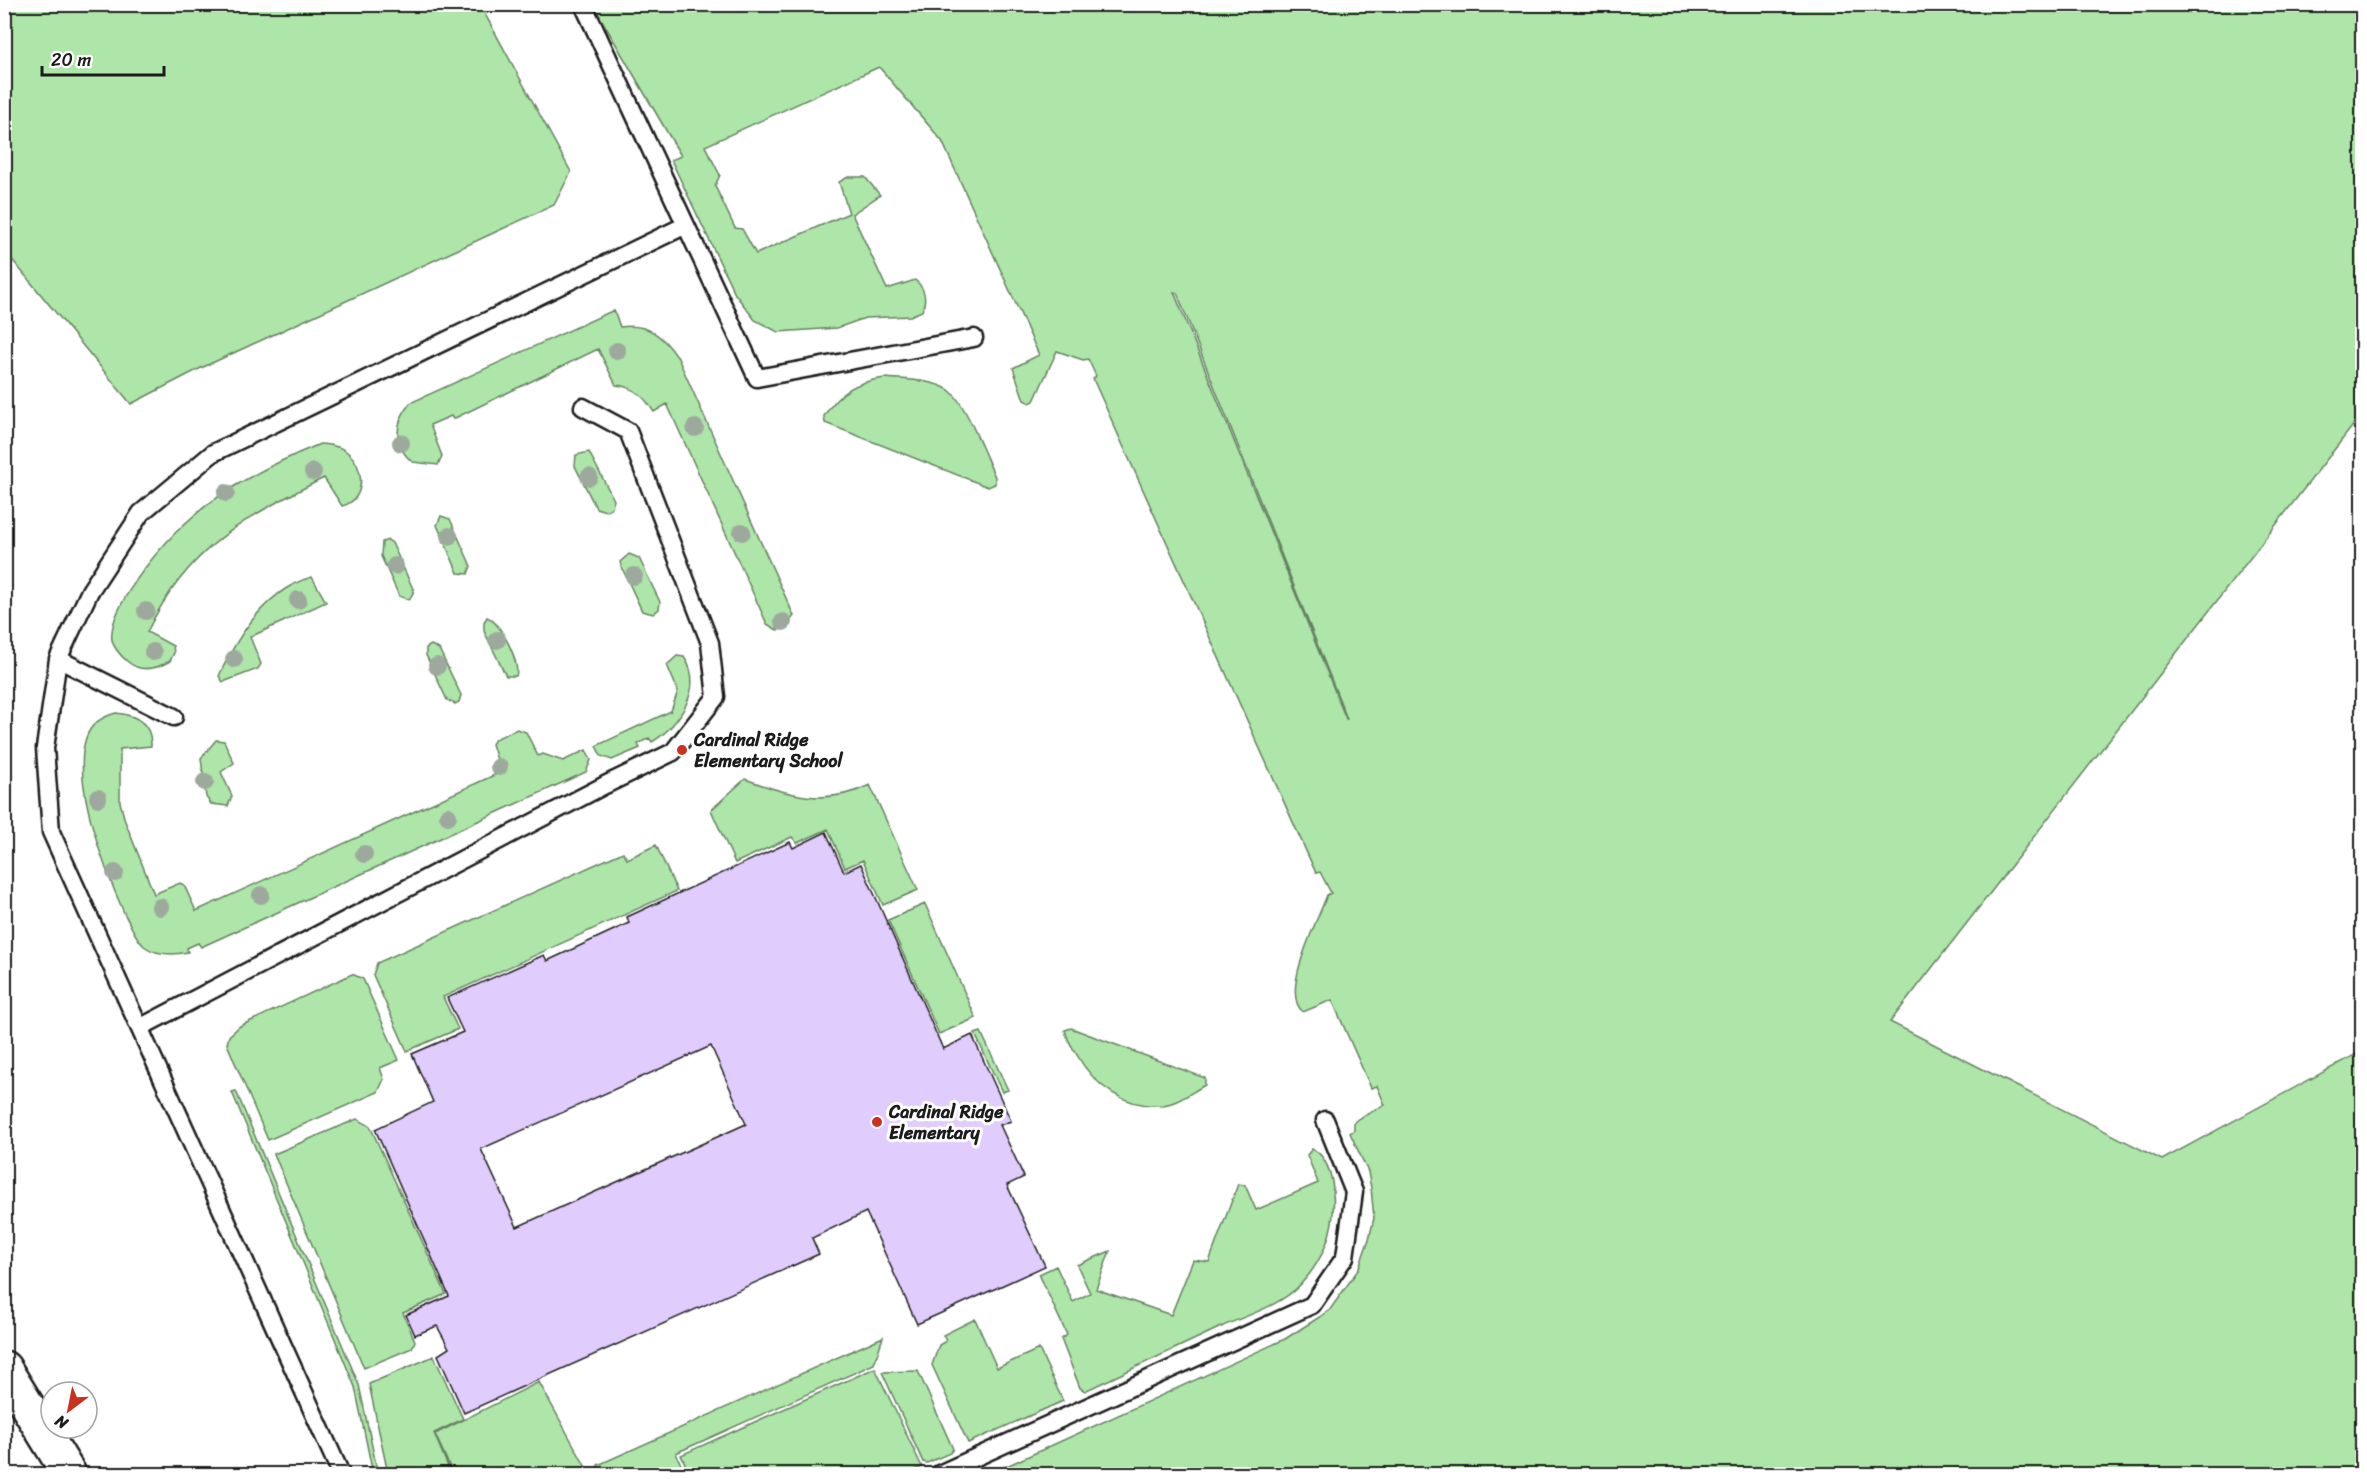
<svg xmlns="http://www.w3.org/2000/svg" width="2367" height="1479" viewBox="0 0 2367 1479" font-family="Sriracha,sans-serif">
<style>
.green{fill:#aee5a8;stroke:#658062;stroke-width:1.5;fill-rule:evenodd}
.building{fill:#e0ccfd;stroke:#1c1c1c;stroke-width:1.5;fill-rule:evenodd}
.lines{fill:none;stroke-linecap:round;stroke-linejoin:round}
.service-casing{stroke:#1c1c1c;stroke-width:21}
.primary-casing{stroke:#1c1c1c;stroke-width:38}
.service{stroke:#fff;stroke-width:16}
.primary{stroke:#fff;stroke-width:33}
.tree{fill:#9ea99d}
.poi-dot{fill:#c8321e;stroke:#fff;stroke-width:2}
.labels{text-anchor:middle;stroke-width:6;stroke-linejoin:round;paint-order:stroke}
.poi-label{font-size:18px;font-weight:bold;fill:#1c1c1c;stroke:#fff;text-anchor:start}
</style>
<rect width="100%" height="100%" fill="#fff"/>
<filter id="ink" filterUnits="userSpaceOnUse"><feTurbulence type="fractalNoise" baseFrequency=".0167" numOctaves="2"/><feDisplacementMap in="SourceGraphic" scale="12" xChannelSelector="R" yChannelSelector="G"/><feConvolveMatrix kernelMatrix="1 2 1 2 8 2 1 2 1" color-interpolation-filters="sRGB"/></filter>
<g filter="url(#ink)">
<path class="green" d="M 4,5 L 480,5 L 571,172 L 554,205 L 199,369 L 131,404 L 5,251 Z
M 593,5 L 2362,5 L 2362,414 L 1890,1022 L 2162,1160 L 2362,1051 L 2362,1474 L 989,1474 L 1285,1339 L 1329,1311 L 1358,1270 L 1369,1239 L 1374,1218 L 1371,1188 L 1368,1172 L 1350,1133 L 1354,1130 L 1354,1122 L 1358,1119 L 1385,1105 L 1377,1086 L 1371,1088 L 1332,1000 L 1303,1012 C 1279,993 1318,920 1327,895 L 1331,893 L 1320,872 L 1316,873 L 1093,379 L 1096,376 L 1088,359 L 1083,360 L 1057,351 L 1034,401 L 1030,403 L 1024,400 L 1013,368 L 1039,355 L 942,141 L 879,67 L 705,146 L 720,175 L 715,186 L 735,228 L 742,229 L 756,254 L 849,213 L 839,182 L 848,177 L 865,177 L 880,195 L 852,214 L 887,289 L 915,280 C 926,289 927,299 922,311 L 910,316 L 865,318 L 837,328 L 792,331 L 778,332 L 755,320 L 735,294 L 671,160 L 681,156 ZM 1174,292 L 1177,293 L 1347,719 L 1346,719 Z
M 614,310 L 620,327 C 648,323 662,335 678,358 L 794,616 L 784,629 L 777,630 L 767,624 L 667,404 L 654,412 C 644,396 634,387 616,385 L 598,349 L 453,419 L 451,416 L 430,425 L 442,456 L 438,465 L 413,462 C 392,446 395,422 410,403 Z
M 885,378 C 904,380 932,379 949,390 C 965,401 986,458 995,477 L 995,484 L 988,487 L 825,423 L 824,416 C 840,391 855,382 885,378 Z
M 320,444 C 329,445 340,446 347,452 C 365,466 367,500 342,506 L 324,478 C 244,518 188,547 147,632 L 173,646 L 174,653 L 170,661 C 156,669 141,673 128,662 C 121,656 114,649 112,640 C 108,613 146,565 164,545 C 206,497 261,468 320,444 Z
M 589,452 L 614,500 L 612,507 L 606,511 L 596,508 L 575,466 L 576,455 Z
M 441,516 L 450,519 L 471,566 L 468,574 L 458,573 L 437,525 Z
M 388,540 L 392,543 L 414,591 L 409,600 L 399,596 L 381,556 L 382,542 Z
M 629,554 L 639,558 L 660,602 L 659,609 L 653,614 L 642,611 L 622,568 L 620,562 Z
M 312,577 L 326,602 L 250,637 L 261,664 L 258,669 L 223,682 L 219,676 C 237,637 267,589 312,577 Z
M 487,617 C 500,621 521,663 516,676 L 506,676 L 484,631 L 484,622 Z
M 431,645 L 439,649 L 461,695 L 459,702 L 455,704 L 447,700 L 426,655 L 426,648 Z
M 677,656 L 684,657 C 705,687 679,726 652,742 L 649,738 L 638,744 L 640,748 L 612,760 L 601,756 L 596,746 L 671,711 L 678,691 L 667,665 Z
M 116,713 C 136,715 152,723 151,746 L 120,749 L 120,802 L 125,821 L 154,894 L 180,883 L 184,885 L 196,911 L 501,772 L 492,744 L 495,739 L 517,729 L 526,732 L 538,756 L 543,754 L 563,761 L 586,750 L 591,760 L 586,772 L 201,947 L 198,943 L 187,948 L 188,952 C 173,955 157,956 144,946 C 135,938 131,925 125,915 C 106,873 71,783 86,738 C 91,723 102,717 116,713 Z
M 216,740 L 224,741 L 234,763 L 221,772 L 232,796 L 228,806 L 211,804 L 206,797 L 201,758 Z
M 745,779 C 790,795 824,807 870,785 L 918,890 L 883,905 L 863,860 L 845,868 L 828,829 L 797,843 L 792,837 L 735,863 L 711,810 Z
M 656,845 L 677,891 L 443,997 L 458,1029 L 407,1051 L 373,975 L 377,963 L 623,852 L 627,859 Z
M 925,904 L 976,1018 L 939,1034 L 888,920 Z
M 352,974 L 363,979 L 399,1060 L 380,1068 L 384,1079 L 378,1092 L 268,1140 L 227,1044 L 229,1036 L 240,1026 Z
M 1071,1028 L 1205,1078 L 1205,1085 C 1192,1092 1178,1103 1163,1105 C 1125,1108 1095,1087 1077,1055 C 1072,1047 1067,1040 1065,1030 Z
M 981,1032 L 1008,1090 L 1002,1092 L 975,1034 Z
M 236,1091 L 359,1385 L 378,1474 L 373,1474 L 355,1387 L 232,1092 Z
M 357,1119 L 370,1126 L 446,1294 L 403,1313 L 415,1341 L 412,1348 L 364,1368 L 274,1154 Z
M 1312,1149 C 1326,1154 1333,1178 1333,1192 C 1336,1226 1325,1258 1301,1284 C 1282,1305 1247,1315 1221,1327 C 1176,1348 1130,1370 1085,1391 L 1080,1388 L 1061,1339 L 1067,1335 L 1039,1274 L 1056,1266 L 1073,1302 L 1090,1293 L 1077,1265 L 1110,1251 L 1096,1289 L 1171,1315 L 1193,1260 L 1209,1262 L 1238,1184 L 1245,1185 L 1256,1210 L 1318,1183 L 1307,1155 Z
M 975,1319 L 997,1368 L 1039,1349 L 1063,1401 L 968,1443 L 932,1365 L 939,1345 L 946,1341 L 943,1335 Z
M 883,1337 L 874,1364 L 676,1453 L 685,1474 L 590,1474 L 598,1471 L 598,1465 Z
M 434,1356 L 463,1419 L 434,1433 L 451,1474 L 388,1474 L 369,1384 Z
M 875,1368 L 922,1467 L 905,1474 L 690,1474 L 681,1455 Z
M 918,1371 L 953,1449 L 950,1453 L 927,1463 L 923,1462 L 882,1372 Z
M 539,1382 L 589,1473 L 453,1474 L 435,1434 Z"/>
<path class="building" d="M 826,832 L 844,872 L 861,864 L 943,1049 L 972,1035 L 1011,1121 L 1000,1125 L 1024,1177 L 1007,1185 L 1045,1266 L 917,1324 L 866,1212 L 812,1238 L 819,1254 L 464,1413 L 438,1355 L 449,1348 L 437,1326 L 415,1335 L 406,1315 L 449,1296 L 375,1129 L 433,1102 L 412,1054 L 463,1032 L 447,998 L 544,955 L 547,961 L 629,923 L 627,917 L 790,842 L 793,848 ZM 711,1046 L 746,1124 L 517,1227 L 481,1149 Z"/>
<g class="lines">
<g class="service-casing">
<path id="service" d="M 583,4 L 757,378 L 974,338
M 58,659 L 174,717
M 141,1027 L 605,785 L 673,752 L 716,697 L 710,643 L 628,431 L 583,407
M 341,1474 L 51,832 L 45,748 L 58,659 L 90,591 L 141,513 L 213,453 L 684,226
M 939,1474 L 1312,1305 L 1345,1257 L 1354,1192 L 1325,1120"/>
</g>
<g class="primary-casing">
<path id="primary" d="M 4,1368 L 69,1474"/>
</g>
<use href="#service" class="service"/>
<use href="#primary" class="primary"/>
</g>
<g class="tree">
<circle cx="617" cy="351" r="9"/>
<circle cx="695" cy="428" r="9"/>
<circle cx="401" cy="443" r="9"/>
<circle cx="313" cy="472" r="9"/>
<circle cx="589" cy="477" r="9"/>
<circle cx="226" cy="493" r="9"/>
<circle cx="742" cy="532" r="9"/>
<circle cx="449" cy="536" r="9"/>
<circle cx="395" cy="566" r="9"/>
<circle cx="634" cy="576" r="9"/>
<circle cx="298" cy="600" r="9"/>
<circle cx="146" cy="611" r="9"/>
<circle cx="783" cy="622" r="9"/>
<circle cx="497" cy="640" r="9"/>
<circle cx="153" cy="652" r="9"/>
<circle cx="234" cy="659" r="9"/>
<circle cx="437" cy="666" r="9"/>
<circle cx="499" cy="767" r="9"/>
<circle cx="205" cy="782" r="9"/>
<circle cx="98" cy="798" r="9"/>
<circle cx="448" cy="816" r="9"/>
<circle cx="364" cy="854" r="9"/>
<circle cx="115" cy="873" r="9"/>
<circle cx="261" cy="895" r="9"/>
<circle cx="160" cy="907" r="9"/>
</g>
</g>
<g class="poi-dot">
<circle cx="682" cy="750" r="6"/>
<circle cx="877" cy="1122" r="6"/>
</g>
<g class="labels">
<g class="poi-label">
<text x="694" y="746">Cardinal Ridge<tspan x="694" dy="21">Elementary School</tspan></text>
<text x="889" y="1118">Cardinal Ridge<tspan x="889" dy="21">Elementary</tspan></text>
</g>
</g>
<rect width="2367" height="1479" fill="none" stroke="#fff" stroke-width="24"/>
<rect x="12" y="12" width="2343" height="1455" fill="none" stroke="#1c1c1c" stroke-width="2" filter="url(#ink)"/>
<g transform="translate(69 1410) rotate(212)"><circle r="28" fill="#ffffff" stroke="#a4a4a4" stroke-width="1.5"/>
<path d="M0-4.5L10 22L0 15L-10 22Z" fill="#c8321e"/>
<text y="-9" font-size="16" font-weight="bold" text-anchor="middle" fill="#1c1c1c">N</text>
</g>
<path d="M42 66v9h122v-9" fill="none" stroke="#1c1c1c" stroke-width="3"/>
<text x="51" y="66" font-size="18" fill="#1c1c1c" stroke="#ffffff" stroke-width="4.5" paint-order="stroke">20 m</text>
</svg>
